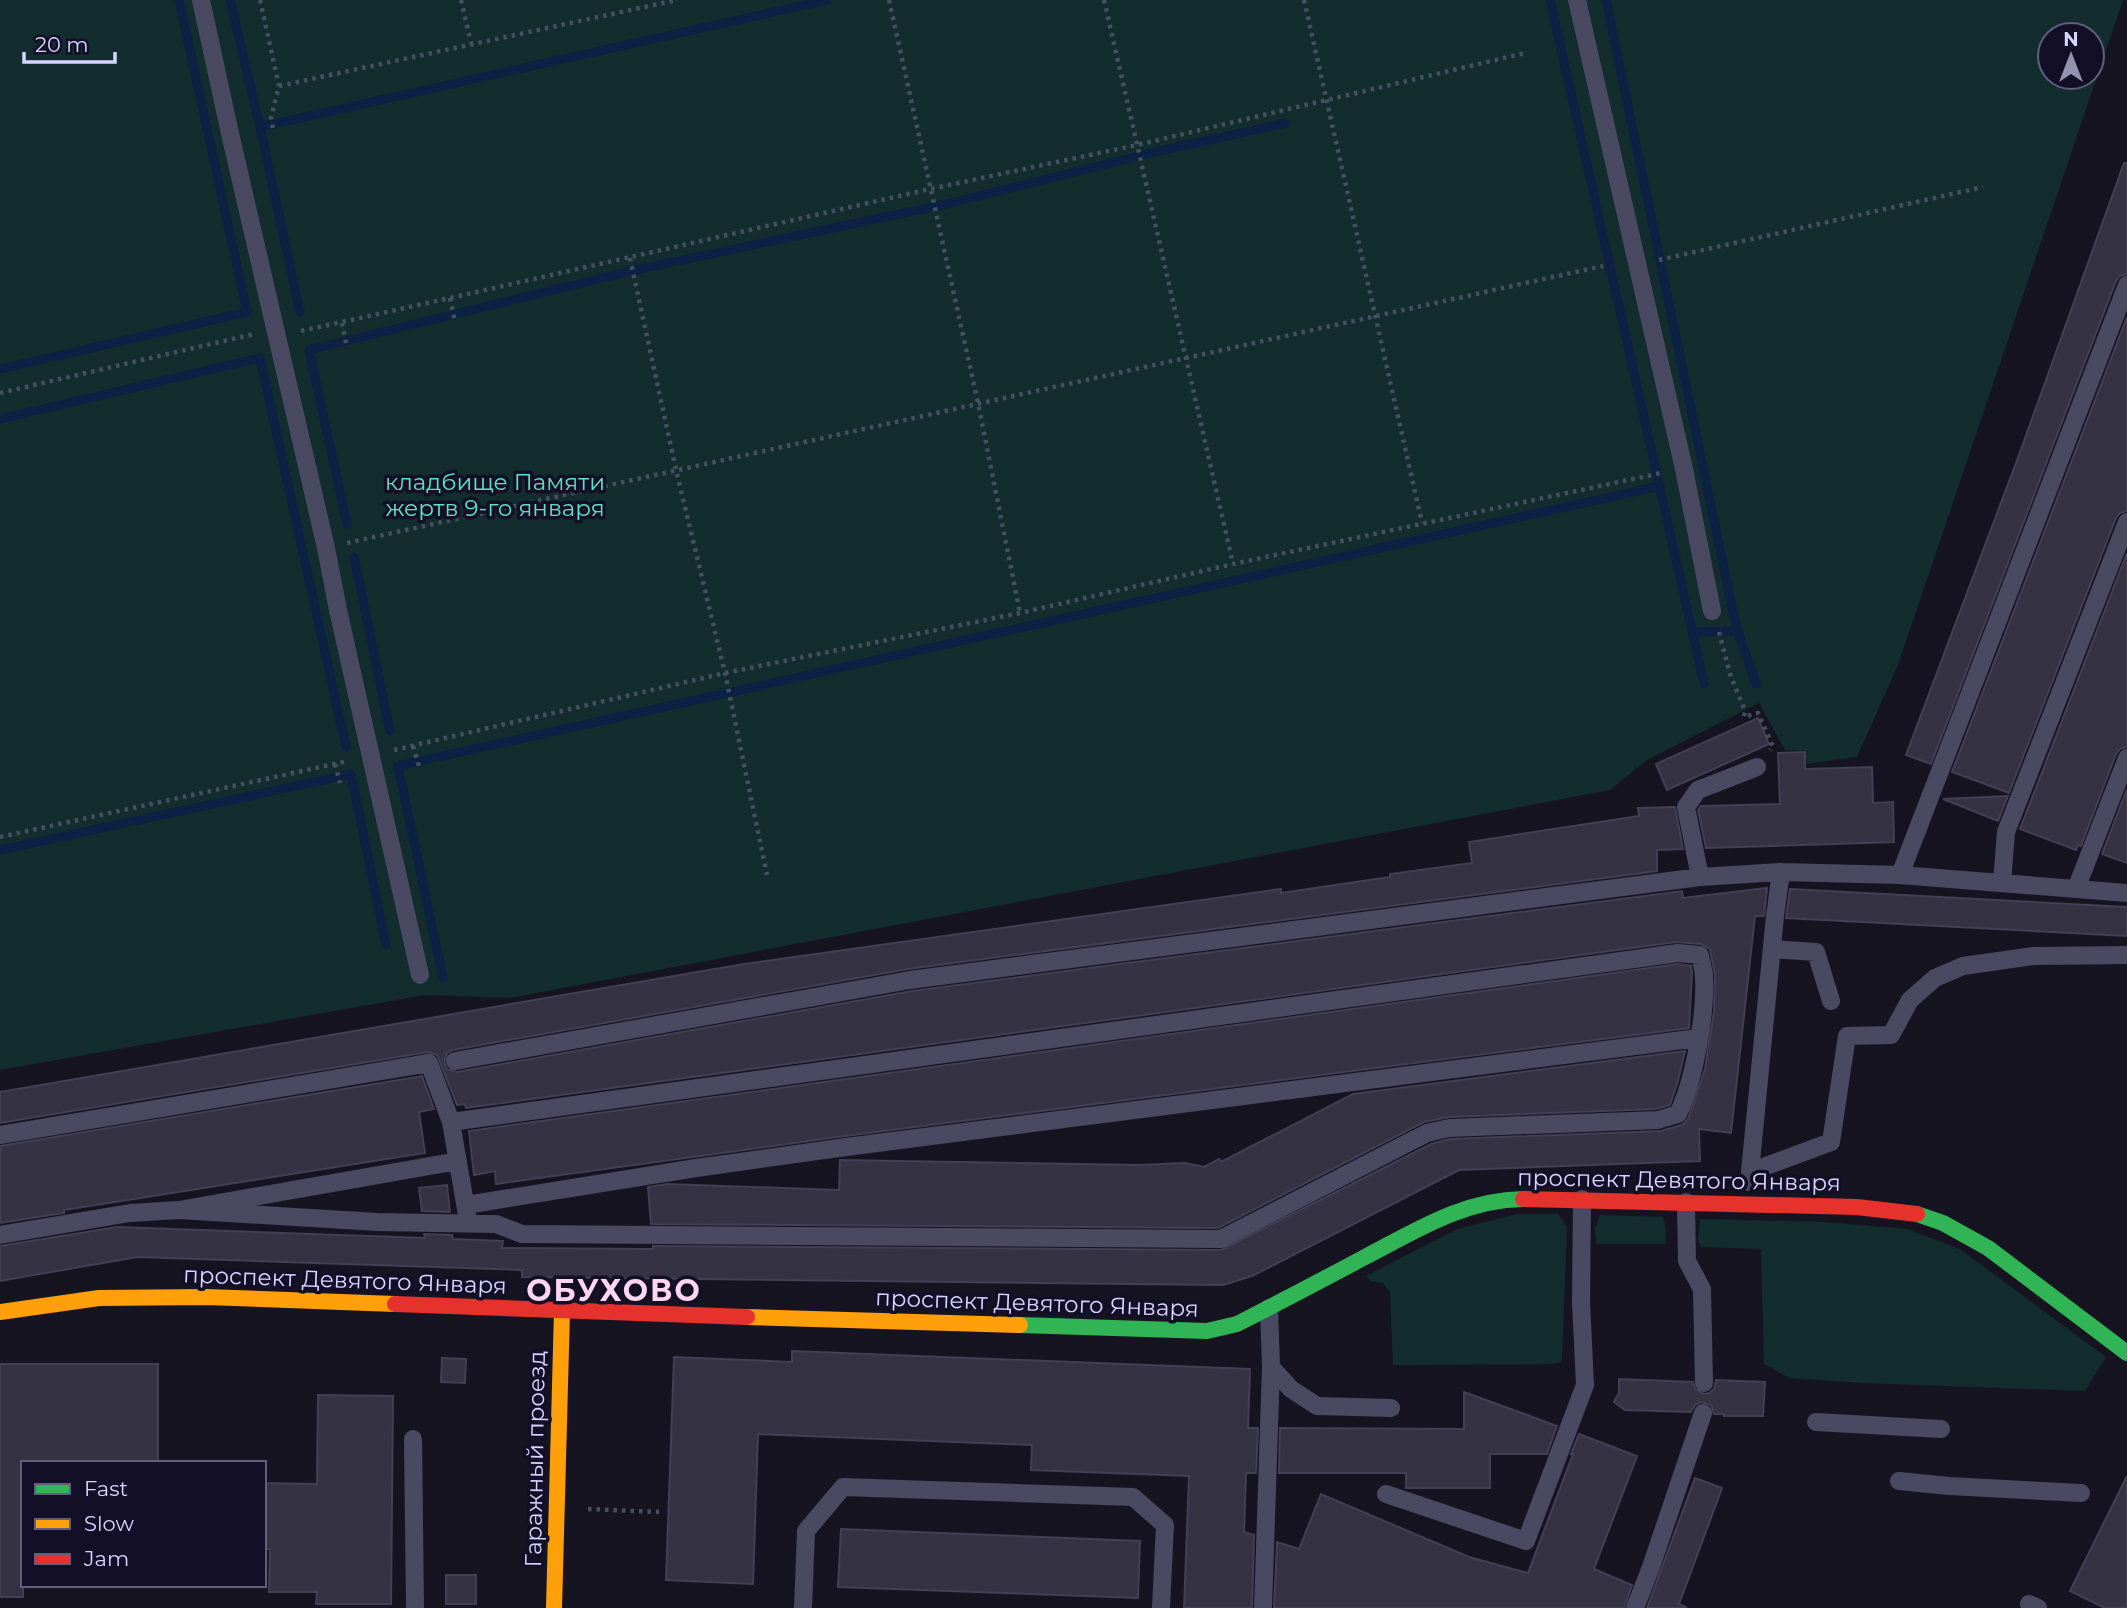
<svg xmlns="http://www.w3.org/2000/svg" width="2127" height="1608" viewBox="0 0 2127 1608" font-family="Montserrat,sans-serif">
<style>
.green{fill:#132c2d;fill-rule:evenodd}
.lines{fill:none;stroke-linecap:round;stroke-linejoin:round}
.stream{stroke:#0d2144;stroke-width:9}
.building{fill:#343243;stroke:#433f54;stroke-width:2}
.path{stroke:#44505f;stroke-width:4.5;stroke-dasharray:3.5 5;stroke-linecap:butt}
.lane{stroke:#4a4962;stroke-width:18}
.fast{stroke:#30b455;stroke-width:16}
.slow{stroke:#ff9f0a;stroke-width:16}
.jam{stroke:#e5322d;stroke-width:16}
.labels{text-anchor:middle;stroke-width:7;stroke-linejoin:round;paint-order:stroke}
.park-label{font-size:23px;fill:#5fe0c0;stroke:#130f26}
.street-label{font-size:23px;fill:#d9d4ff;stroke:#130f26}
.district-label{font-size:30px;font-weight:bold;letter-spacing:2px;fill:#ffd6f0;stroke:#130f26}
</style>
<rect width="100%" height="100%" fill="#161421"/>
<path class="green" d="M 0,0 L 2123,0 L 1898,665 L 1857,757 L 1807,764 L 1806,751 L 1785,750 L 1759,703 L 1647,760 L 1610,790 L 510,998 L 425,995 L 0,1070 ZM 2050,35 L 2092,35 L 2092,77 L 2050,77 Z
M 1517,1214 L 1558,1214 L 1567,1226 L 1562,1361 L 1554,1364 L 1393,1365 L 1390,1292 L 1383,1283 L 1371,1281 L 1366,1276 L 1457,1229 Z
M 1600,1215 L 1663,1217 L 1665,1225 L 1666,1244 L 1596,1244 L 1595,1228 Z
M 1700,1219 L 1825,1222 L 1907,1229 L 1960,1249 L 2106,1357 L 2085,1391 L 1863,1383 L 1789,1378 L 1764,1364 L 1761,1249 L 1701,1247 L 1698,1241 Z"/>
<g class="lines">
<path class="stream" d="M 230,0 L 260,127 L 300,312
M 1550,0 L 1704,684
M 1606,0 L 1736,626 L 1756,684
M 260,127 L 827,0
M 0,369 L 247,312 L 179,0
M 0,419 L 260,358 L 346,747
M 347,524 L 309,350 L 626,272 L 942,205 L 1159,151 L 1286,123
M 354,557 L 390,731
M 1693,632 L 1738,631
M 0,850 L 351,774 L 386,945
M 443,978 L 398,766 L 1660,486"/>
</g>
<path class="building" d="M 2124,163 L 2127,163 L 2127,274 L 2120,276 L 2116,281 L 1931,764 L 1906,755 L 2019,455 Z
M 2127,317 L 2127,511 L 2120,513 L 2116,518 L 2009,793 L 1952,772 Z
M 2127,553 L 2127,747 L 2120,749 L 2116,754 L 2081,846 L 2078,845 L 2076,850 L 2020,829 Z
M 1758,718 L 1769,744 L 1667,790 L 1656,764 Z
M 1805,752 L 1805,769 L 1872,767 L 1873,803 L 1893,802 L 1894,842 L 1706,848 L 1698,810 L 1701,806 L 1780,804 L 1778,753 Z
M 2127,789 L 2127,863 L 2102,854 Z
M 2008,796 L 1998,821 L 1943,799 Z
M 1675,807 L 1683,849 L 1657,850 L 1657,871 L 908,969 L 453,1050 L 447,1053 L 444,1062 L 447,1069 L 457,1072 L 912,991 L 1682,891 L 1683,898 L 1767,888 L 1764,916 L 1755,916 L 1731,1133 L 1699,1129 L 1700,1161 L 1459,1170 L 1252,1276 L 1223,1285 L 522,1277 L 522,1270 L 137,1257 L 0,1281 L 0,1246 L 117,1227 L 425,1238 L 424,1234 L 452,1235 L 453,1239 L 503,1241 L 502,1248 L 653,1249 L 653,1246 L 1221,1250 L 1431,1144 L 1450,1139 L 1661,1131 L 1682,1125 L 1688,1119 L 1705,1069 L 1714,1011 L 1715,976 L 1710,949 L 1701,944 L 1676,942 L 466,1108 L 465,1104 L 457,1105 L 437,1055 L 428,1052 L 0,1123 L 0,1092 L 744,964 L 1281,889 L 1281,893 L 1390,877 L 1390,874 L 1472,863 L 1469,842 L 1639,816 L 1638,808 Z
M 1790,889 L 2127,907 L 2127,936 L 1786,918 Z
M 1678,964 L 1691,966 L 1692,973 L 1689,1028 L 845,1136 L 496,1184 L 495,1171 L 474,1175 L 469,1131 Z
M 1685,1051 L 1678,1081 L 1670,1105 L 1656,1109 L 1449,1117 L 1424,1122 L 1218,1228 L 651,1224 L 648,1187 L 667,1184 L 839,1190 L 840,1160 L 1139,1165 L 1185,1163 L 1204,1167 L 1219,1159 L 1221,1162 L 1353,1094 Z
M 422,1076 L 434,1109 L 419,1112 L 425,1153 L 64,1210 L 64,1213 L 0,1223 L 0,1146 Z
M 447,1185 L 450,1212 L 422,1211 L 419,1188 Z
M 792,1351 L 1250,1369 L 1248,1428 L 1258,1428 L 1256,1473 L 1246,1473 L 1244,1532 L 1254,1535 L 1252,1608 L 1184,1608 L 1189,1476 L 1031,1470 L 1032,1445 L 758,1434 L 753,1584 L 666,1580 L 674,1357 L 792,1362 Z
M 442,1358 L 466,1359 L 465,1383 L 441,1382 Z
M 0,1364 L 158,1364 L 158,1463 L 23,1463 L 23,1597 L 0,1597 Z
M 1619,1379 L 1693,1382 L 1695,1389 L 1704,1394 L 1709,1393 L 1714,1389 L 1716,1380 L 1765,1382 L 1763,1416 L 1724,1416 L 1724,1414 L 1714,1414 L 1711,1405 L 1701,1402 L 1695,1405 L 1691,1412 L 1625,1410 L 1614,1402 L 1619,1393 Z
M 1464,1392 L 1557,1426 L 1547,1454 L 1490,1454 L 1490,1488 L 1406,1488 L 1406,1473 L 1279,1473 L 1280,1428 L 1464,1429 Z
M 318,1395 L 393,1396 L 391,1604 L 316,1604 L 317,1592 L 269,1592 L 270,1549 L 264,1549 L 264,1483 L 317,1484 Z
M 1579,1434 L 1637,1456 L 1594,1569 L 1632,1585 L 1624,1608 L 1274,1608 L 1277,1542 L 1299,1549 L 1321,1494 L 1469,1557 L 1528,1573 L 1573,1454 L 1571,1454 Z
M 2127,1476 L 2127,1608 L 2105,1608 L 2070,1591 Z
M 1695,1478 L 1722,1488 L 1679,1604 L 1687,1608 L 1647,1608 Z
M 841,1529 L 1140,1541 L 1138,1598 L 838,1587 Z
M 446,1575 L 476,1575 L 476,1604 L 446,1604 Z"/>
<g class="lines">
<path class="path" d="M 260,0 L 279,86 L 271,117 L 273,129
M 461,0 L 471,43
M 889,0 L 978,403 L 1020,613
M 1104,0 L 1233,564
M 1304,0 L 1422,523
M 279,86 L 677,0
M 630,258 L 676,470 L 725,673 L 767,875
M 1659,260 L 1983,187
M 450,298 L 455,322
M 342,323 L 347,348
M 301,331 L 450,298 L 930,189 L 1137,145 L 1525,53
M 0,393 L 254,334
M 347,543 L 1603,266
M 1719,632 L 1730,674 L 1745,711 L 1744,717 L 1758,713 L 1773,747 L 1770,750
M 413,746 L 419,766
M 394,750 L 725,673 L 1020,613 L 1233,564 L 1661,473
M 335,764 L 340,783
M 0,837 L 348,761
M 588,1509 L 659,1512"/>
<path class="lane" d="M 201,0 L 231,138 L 326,548 L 338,610 L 420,975
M 1577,0 L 1684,469 L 1712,611
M 1900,875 L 2127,285
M 1700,877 L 1686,807 L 1698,790 L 1757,767
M 2002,883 L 2006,832 L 2127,522
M 2076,889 L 2127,758
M 1772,949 L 1816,952 L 1831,1001
M 455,1061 L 910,980 L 1700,877 L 1781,872 L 1900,875 L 2127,893
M 0,1135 L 429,1063 L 451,1122 L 467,1215
M 1750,1172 L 1831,1142 L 1847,1036 L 1891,1035 L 1910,1000 L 1935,978 L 1963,966 L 2034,956 L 2127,955
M 1749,1182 L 1775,916 L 1781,872
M 1686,1202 L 1687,1261 L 1702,1289 L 1704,1383
M 466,1205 L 696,1168 L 846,1147 L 1698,1038
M 179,1210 L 377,1222 L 496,1224 L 522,1234 L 1221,1239 L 1427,1133 L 1449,1128 L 1658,1120 L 1678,1114 C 1694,1081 1706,1015 1704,977 C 1704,970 1701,962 1700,955 L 1678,953 L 451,1122
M 0,1235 L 130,1213 L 179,1210 L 458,1161
M 1271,1367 L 1291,1389 L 1317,1406 L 1391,1408
M 1816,1422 L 1941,1429
M 413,1439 L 415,1608
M 1899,1481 L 1949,1486 L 2081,1493
M 1386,1494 L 1526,1541 L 1585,1385 L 1581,1302 L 1582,1199
M 2029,1604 L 2038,1608
M 803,1608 L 806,1531 L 843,1487 L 1133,1497 L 1165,1525 L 1161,1608
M 1263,1608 L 1271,1367 L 1269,1308
M 1635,1608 L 1651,1567 L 1703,1413"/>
<path class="fast" d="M 1917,1214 L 1943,1223 L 1988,1248 L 2127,1353
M 1020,1325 L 1207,1331 L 1237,1324 C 1280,1302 1322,1280 1365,1257 C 1417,1230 1463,1200 1523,1199"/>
<path class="slow" d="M 0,1312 L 99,1298 L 206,1297 L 395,1304
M 747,1317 L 1020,1325
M 554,1608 L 562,1311"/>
<path class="jam" d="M 1523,1199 L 1857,1207 L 1917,1214
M 395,1304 L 747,1317"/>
</g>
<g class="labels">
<g class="park-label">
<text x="495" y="490">кладбище Памяти<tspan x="495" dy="26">жертв 9-го января</tspan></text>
</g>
<g class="street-label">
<text transform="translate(1679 1180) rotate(1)" y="8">проспект Девятого Января</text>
<text transform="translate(345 1280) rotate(2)" y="8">проспект Девятого Января</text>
<text transform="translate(1037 1303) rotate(2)" y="8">проспект Девятого Января</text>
<text transform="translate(535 1459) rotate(-89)" y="8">Гаражный проезд</text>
</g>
<g class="district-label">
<text x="614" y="1301">ОБУХОВО</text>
</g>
</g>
<rect x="21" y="1461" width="245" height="126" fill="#130f26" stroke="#625e7d" stroke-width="2"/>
<rect x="35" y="1484" width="35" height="10" fill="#30b455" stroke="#625e7d" stroke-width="2"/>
<text x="84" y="1496" font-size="21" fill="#d9d4ff">Fast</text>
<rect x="35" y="1519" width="35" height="10" fill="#ff9f0a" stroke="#625e7d" stroke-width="2"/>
<text x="84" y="1531" font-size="21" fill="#d9d4ff">Slow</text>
<rect x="35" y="1554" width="35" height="10" fill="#e5322d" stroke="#625e7d" stroke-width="2"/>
<text x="84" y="1566" font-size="21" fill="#d9d4ff">Jam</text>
<g transform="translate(2071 56)"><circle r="33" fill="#130f26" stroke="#625e7d" stroke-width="2"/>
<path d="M0-5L12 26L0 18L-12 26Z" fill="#9591b1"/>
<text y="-10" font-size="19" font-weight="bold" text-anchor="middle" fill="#d9d4ff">N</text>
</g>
<path d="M24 52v10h91v-10" fill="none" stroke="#d9d4ff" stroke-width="3.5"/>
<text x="35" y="52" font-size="21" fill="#d9d4ff" stroke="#130f26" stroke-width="5" paint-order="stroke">20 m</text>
</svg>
